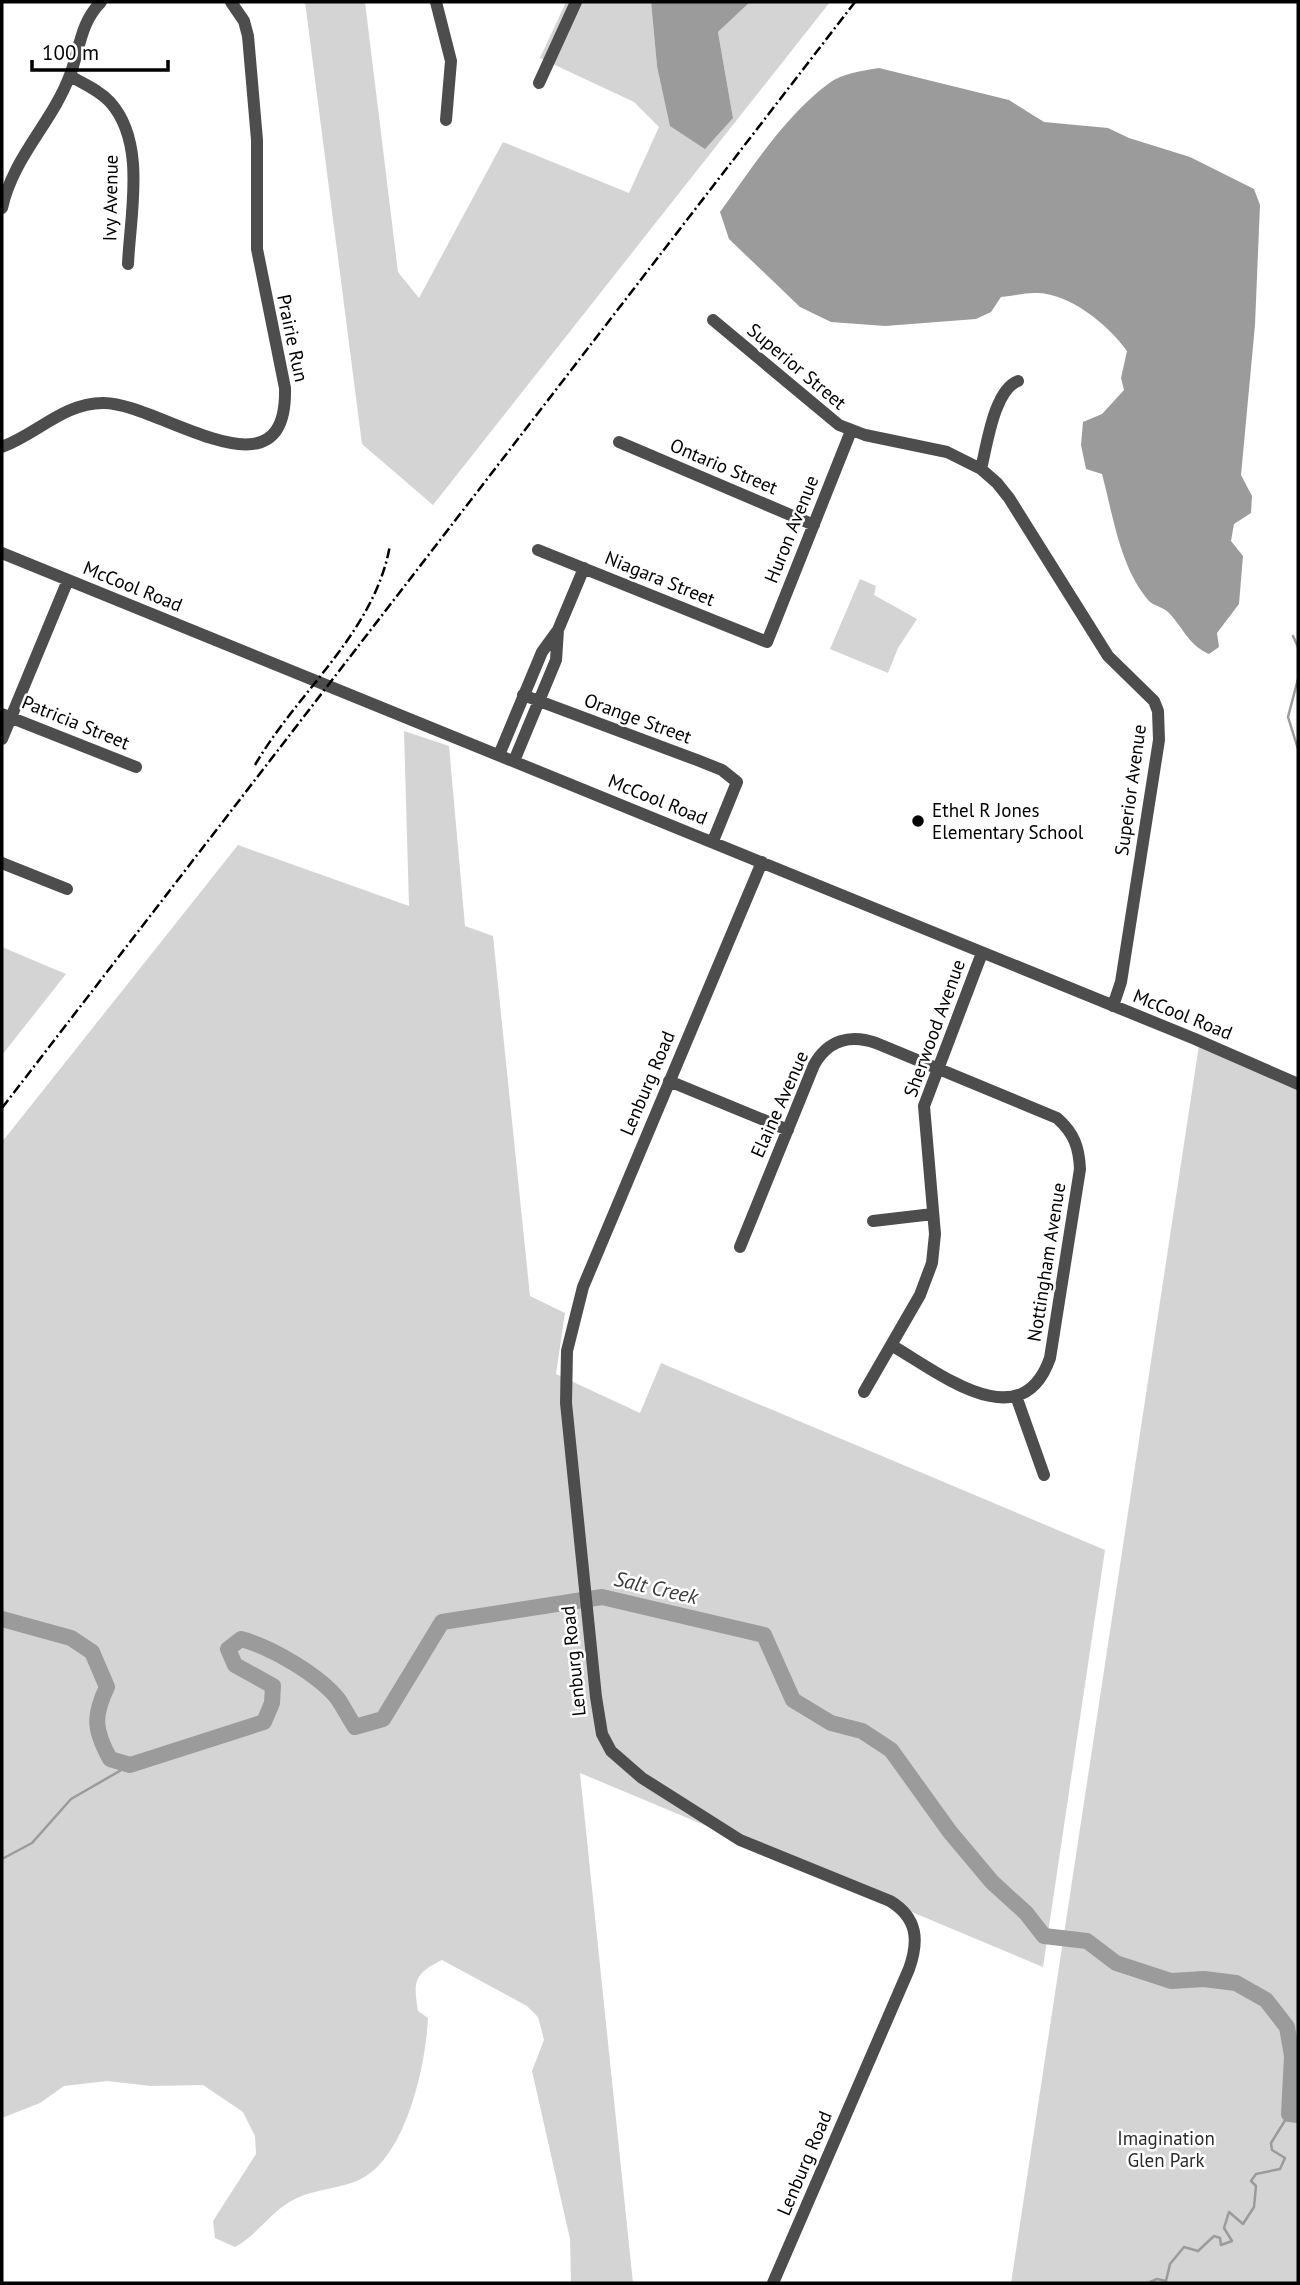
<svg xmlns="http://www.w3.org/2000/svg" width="1300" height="2285" viewBox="0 0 1300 2285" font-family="'PT Sans',sans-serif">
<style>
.green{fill:#d4d4d4}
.water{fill:#9b9b9b}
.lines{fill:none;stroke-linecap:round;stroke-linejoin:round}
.stream{stroke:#9b9b9b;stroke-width:2.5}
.river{stroke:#9b9b9b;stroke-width:16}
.minor{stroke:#4d4d4d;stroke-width:12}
.rail{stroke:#000;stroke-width:2.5;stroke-dasharray:10 3.5 2 3.5;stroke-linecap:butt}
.poi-dot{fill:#000;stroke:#fff;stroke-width:2.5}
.labels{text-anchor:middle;stroke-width:5;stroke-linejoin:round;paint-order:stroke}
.street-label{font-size:19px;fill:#000;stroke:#fff}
.poi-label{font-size:19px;fill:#000;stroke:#fff;text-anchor:start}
.park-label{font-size:19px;fill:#2b2b2b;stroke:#fff}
.water-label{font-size:21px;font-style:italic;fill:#3c3c3c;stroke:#fff}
</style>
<rect width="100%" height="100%" fill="#fff"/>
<path class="green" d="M 305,2 L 365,2 L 398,272 L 419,298 L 503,142 L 629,193 L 659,127 L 634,102 L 540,58 L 566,2 L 651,2 L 657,66 L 733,118 L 718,32 L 750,2 L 830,2 L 433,505 L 362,444 Z
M 860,579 L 876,586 L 874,595 L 917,619 L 898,648 L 888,673 L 830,649 Z
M 404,731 L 449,746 L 465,926 L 493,936 L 530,1296 L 565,1313 L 556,1374 L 640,1413 L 661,1363 L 1105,1550 L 1043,1967 L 580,1773 L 633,2283 L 571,2283 L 570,2239 L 532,2071 L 544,2040 L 538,2017 L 527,2006 L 442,1960 C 414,1974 413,1981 418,2011 L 428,2018 C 426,2064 406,2159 359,2180 C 339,2189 316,2189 297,2198 C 271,2210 259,2234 235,2247 L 215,2238 L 213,2221 L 256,2154 L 255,2136 L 243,2112 L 203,2085 L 151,2086 L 107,2081 L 64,2086 L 40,2103 L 2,2118 L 2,1142 L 238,845 L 409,906 Z
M 2,947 L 66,974 L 2,1055 Z
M 1199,1045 L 1298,1087 L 1298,2283 L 1011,2283 Z"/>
<path class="water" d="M 651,2 L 750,2 L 718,32 L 733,118 L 705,149 L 670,126 L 657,66 Z
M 879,68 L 1009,100 L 1044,122 L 1108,128 L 1129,138 L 1190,157 L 1254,189 L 1260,205 L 1255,325 L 1241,475 L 1252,496 L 1251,513 L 1234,524 L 1231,541 L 1243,556 L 1239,604 L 1217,633 L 1219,647 L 1209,654 C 1188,645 1183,627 1168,612 C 1163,607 1154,606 1149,601 C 1120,568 1113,515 1102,474 L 1086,469 L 1081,445 L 1083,422 L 1102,414 L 1124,390 L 1121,378 L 1127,351 C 1109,325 1068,292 1035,293 C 1024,293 1012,296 1001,297 L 991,312 L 976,319 L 885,326 L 831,322 L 800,307 L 729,239 L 720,212 C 752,168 784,117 828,84 C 842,73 862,71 879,68 Z"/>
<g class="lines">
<path class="stream" d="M 1293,636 L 1298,647
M 1298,679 L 1288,717 L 1298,749
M 2,1859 L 32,1843 L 71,1799 L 130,1765
M 1148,2283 L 1157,2279 L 1166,2281 L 1170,2264 L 1184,2247 L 1198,2251 L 1214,2236 L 1220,2238 L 1221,2245 L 1232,2241 L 1224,2228 L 1229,2212 L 1243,2224 L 1254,2207 L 1256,2186 L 1251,2181 L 1256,2174 L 1280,2169 L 1285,2158 L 1272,2150 L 1271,2143 L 1289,2114"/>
<path class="river" d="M 2,1619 L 71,1638 L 92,1652 L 107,1687 C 93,1716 94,1730 110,1759 L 130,1765 L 264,1722 L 272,1703 L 273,1686 L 235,1665 L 228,1649 L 241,1639 C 271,1647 319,1675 338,1699 C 344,1708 349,1718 355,1727 L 383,1719 L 442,1622 L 602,1597 L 764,1635 L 793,1700 L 831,1723 L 862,1731 L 891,1750 L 950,1832 L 992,1882 L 1026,1913 L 1044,1936 L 1087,1941 L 1116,1963 L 1171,1981 L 1204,1979 L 1236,1983 L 1266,2000 L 1287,2027 L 1292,2056 L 1289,2114 L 1298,2115"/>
<path class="minor" d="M 436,2 L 451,61 L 446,120
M 70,76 C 84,84 99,90 110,102 C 147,143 130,215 128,264
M 539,83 L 576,2
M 2,208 C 13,157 52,123 70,75 C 80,49 80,23 101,2
M 713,320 L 839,425 L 865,435 L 947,452 L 981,469 L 997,483 L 1009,498 L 1108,656 L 1154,701 L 1158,711 L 1159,740 L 1121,982 L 1113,1006
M 619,442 L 814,525
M 2,447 C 37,434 64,403 103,403 C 158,402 288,506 285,388 L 257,249 L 257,140 L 248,36 L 244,21 L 231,2
M 981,469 C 987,445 994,390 1018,381
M 538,550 L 767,642 L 851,431
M 2,553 L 1195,1039 L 1298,1084
M 523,695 L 697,760 L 722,770 L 737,782 L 713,841
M 2,714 L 136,767
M 2,739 L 68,580
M 499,755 L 542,652 L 558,630 L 584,568
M 514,761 L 556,660 L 558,630
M 762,862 L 583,1287 L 567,1351 L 566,1403 L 596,1697 L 602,1734 L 611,1751 L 642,1778 L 740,1840 L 890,1901 C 918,1918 919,1941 909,1969 L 773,2283
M 2,863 L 67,889
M 669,1081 L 788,1130
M 873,1221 L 933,1214
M 740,1247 L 814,1065 C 828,1040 850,1034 876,1043 L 1057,1118 C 1074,1133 1079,1147 1080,1169 L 1050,1358 C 1021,1441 937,1371 891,1345
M 864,1392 L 920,1295 L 932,1263 L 935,1234 L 924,1106 L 982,953
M 1016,1396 L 1044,1475"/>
<path class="rail" d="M 255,765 C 298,691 375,632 390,545
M 2,1108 L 855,2"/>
</g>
<circle class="poi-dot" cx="918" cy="821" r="7"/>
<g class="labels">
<g class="street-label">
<text transform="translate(110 198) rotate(-89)" y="7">Ivy Avenue</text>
<text transform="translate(293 338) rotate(78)" y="7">Prairie Run</text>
<text transform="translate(797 366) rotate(40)" y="7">Superior Street</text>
<text transform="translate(724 466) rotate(23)" y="7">Ontario Street</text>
<text transform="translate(791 529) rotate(-68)" y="7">Huron Avenue</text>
<text transform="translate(660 578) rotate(22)" y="7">Niagara Street</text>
<text transform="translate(133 586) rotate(22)" y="7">McCool Road</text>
<text transform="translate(638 718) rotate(20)" y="7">Orange Street</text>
<text transform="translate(76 722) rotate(22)" y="7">Patricia Street</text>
<text transform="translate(1130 790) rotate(-82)" y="7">Superior Avenue</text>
<text transform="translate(658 799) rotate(22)" y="7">McCool Road</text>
<text transform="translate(1183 1014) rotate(22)" y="7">McCool Road</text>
<text transform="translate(934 1028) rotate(-70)" y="7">Sherwood Avenue</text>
<text transform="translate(647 1083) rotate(-67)" y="7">Lenburg Road</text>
<text transform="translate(779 1104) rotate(-66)" y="7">Elaine Avenue</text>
<text transform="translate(1046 1262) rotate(-81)" y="7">Nottingham Avenue</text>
<text transform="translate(573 1661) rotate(-96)" y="7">Lenburg Road</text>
<text transform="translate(804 2163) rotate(-67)" y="7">Lenburg Road</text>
</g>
<g class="poi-label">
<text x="932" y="817">Ethel R Jones<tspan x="932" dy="22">Elementary School</tspan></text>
</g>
<g class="park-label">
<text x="1166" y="2145">Imagination<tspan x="1166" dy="22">Glen Park</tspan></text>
</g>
<g class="water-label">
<text transform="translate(656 1588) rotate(13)" y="7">Salt Creek</text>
</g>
</g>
<rect width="1300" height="2285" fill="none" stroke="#000000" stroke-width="7"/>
<path d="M32 60v10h136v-10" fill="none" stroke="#000000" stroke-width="3.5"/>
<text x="42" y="60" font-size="21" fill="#000000" stroke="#ffffff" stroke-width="5" paint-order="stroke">100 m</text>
</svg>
